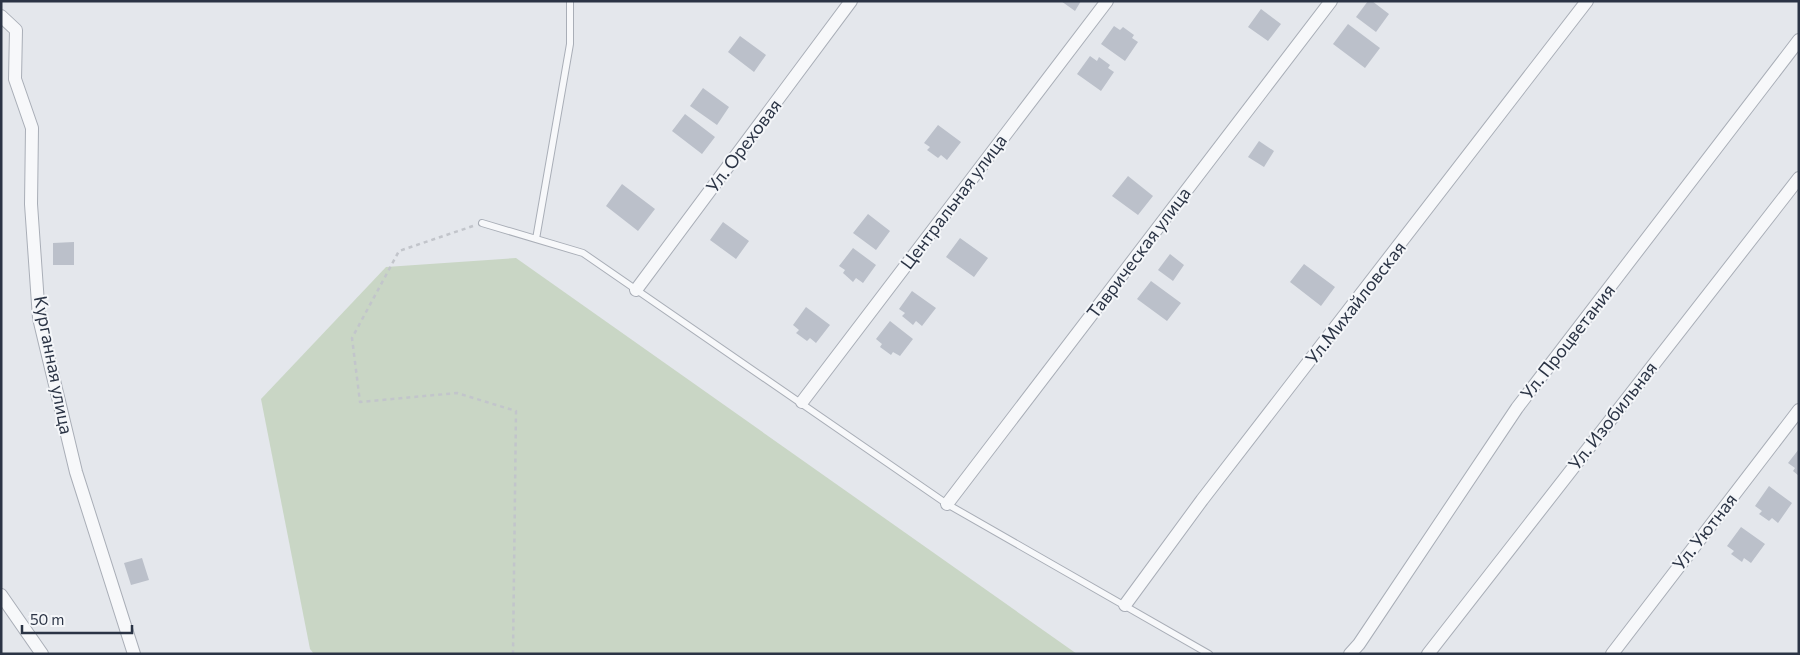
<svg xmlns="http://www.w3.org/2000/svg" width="1800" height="655" viewBox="0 0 1800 655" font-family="Commissioner,sans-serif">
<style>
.green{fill:#c9d6c5}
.building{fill:#bbc0ca}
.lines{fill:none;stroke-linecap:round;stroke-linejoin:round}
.service-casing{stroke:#a9aeb7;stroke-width:8}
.minor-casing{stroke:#a9aeb7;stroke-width:14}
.path{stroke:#c2c5cb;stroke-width:2.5;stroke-dasharray:4 4;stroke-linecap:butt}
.service{stroke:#f7f8fa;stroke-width:6}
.minor{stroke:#f7f8fa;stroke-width:12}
.labels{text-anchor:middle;stroke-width:4;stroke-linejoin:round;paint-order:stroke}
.street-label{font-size:18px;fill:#2b3445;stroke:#f4f6f9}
</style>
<rect width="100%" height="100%" fill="#e4e7ec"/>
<path class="green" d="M 516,258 L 1077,654 L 314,654 L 310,649 L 261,399 L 386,267 Z"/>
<path class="building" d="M 1061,1 L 1081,1 L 1075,11 Z
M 1368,1 L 1372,1 L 1389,14 L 1376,32 L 1356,17 Z
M 1261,9 L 1281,24 L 1268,41 L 1248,27 Z
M 1348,24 L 1380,48 L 1365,68 L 1333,44 Z
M 1114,26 L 1120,30 L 1123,27 L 1134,35 L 1132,38 L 1138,42 L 1125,61 L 1101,44 Z
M 740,36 L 766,55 L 754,72 L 728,52 Z
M 1090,56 L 1097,61 L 1099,57 L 1110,65 L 1108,68 L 1114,72 L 1101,91 L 1077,74 Z
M 703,88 L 729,107 L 717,125 L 690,106 Z
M 685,114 L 715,137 L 702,154 L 672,131 Z
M 938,125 L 961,142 L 947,160 L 941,155 L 938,158 L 927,150 L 930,147 L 924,143 Z
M 1259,141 L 1274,151 L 1264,167 L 1248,157 Z
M 1128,176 L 1153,196 L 1138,215 L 1112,196 Z
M 622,184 L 655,209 L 638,231 L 606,206 Z
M 868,214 L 890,231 L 876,250 L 853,233 Z
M 723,222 L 749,241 L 736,259 L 710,240 Z
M 960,238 L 988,258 L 974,277 L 946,257 Z
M 74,242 L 74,265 L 53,265 L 53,243 Z
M 853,248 L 876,265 L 863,283 L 856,278 L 853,282 L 843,273 L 845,270 L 839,266 Z
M 1170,254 L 1184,265 L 1173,281 L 1158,270 Z
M 1304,264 L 1335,287 L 1321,306 L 1290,282 Z
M 1151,281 L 1181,303 L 1167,321 L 1137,299 Z
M 912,291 L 936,308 L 922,326 L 916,321 L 913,325 L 902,316 L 905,313 L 899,309 Z
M 806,307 L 830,325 L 816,343 L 810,338 L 807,341 L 796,333 L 799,330 L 793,325 Z
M 890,321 L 913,339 L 900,356 L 893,352 L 891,355 L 880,347 L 882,344 L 876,339 Z
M 1799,449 L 1799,476 L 1793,471 L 1795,468 L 1788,463 Z
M 1769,486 L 1792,503 L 1778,523 L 1772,518 L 1769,521 L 1759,514 L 1762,511 L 1755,506 Z
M 1741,527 L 1765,544 L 1751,563 L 1744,558 L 1742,562 L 1731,554 L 1734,551 L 1727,546 Z
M 142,558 L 149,580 L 131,585 L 124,563 Z"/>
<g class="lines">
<g class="service-casing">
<path id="service" d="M 482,223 L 583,253 L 947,504 L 1209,654
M 536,239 L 570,44 L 570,1"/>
</g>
<g class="minor-casing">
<path id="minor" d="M 1,16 L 16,30 L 15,79 L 32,128 L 31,204 L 39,318 L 76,472 L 134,654
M 636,290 L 851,1
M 802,402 L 1107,1
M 947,504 L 1331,1
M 1,595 L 42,654
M 1125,605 L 1202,500 L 1587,1
M 1350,654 L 1359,644 L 1517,408 L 1799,40
M 1428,654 L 1799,178
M 1612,654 L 1799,410"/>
</g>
<path class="path" d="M 473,226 L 399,251 L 352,338 L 360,402 L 457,393 L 516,411 L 513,654"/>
<use href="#service" class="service"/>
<use href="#minor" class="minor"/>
</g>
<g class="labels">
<g class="street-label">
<text transform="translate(744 146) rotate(-53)" y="6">Ул. Ореховая</text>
<text transform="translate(954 202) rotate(-53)" y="6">Центральная улица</text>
<text transform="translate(1139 253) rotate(-53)" y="6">Таврическая улица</text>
<text transform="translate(1356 303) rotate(-52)" y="6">Ул.Михайловская</text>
<text transform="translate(1568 342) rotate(-52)" y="6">Ул. Процветания</text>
<text transform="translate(53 365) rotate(79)" y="6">Курганная улица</text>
<text transform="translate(1613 416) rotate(-52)" y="6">Ул. Изобильная</text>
<text transform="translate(1705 532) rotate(-52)" y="6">Ул. Уютная</text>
</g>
</g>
<rect width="1800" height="655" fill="none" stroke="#2b3445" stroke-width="5"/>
<path d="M22 625v8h110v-8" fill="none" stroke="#2b3445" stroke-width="2.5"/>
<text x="30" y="625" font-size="15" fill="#2b3445" stroke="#f4f6f9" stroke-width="4" paint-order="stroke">50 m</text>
</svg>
